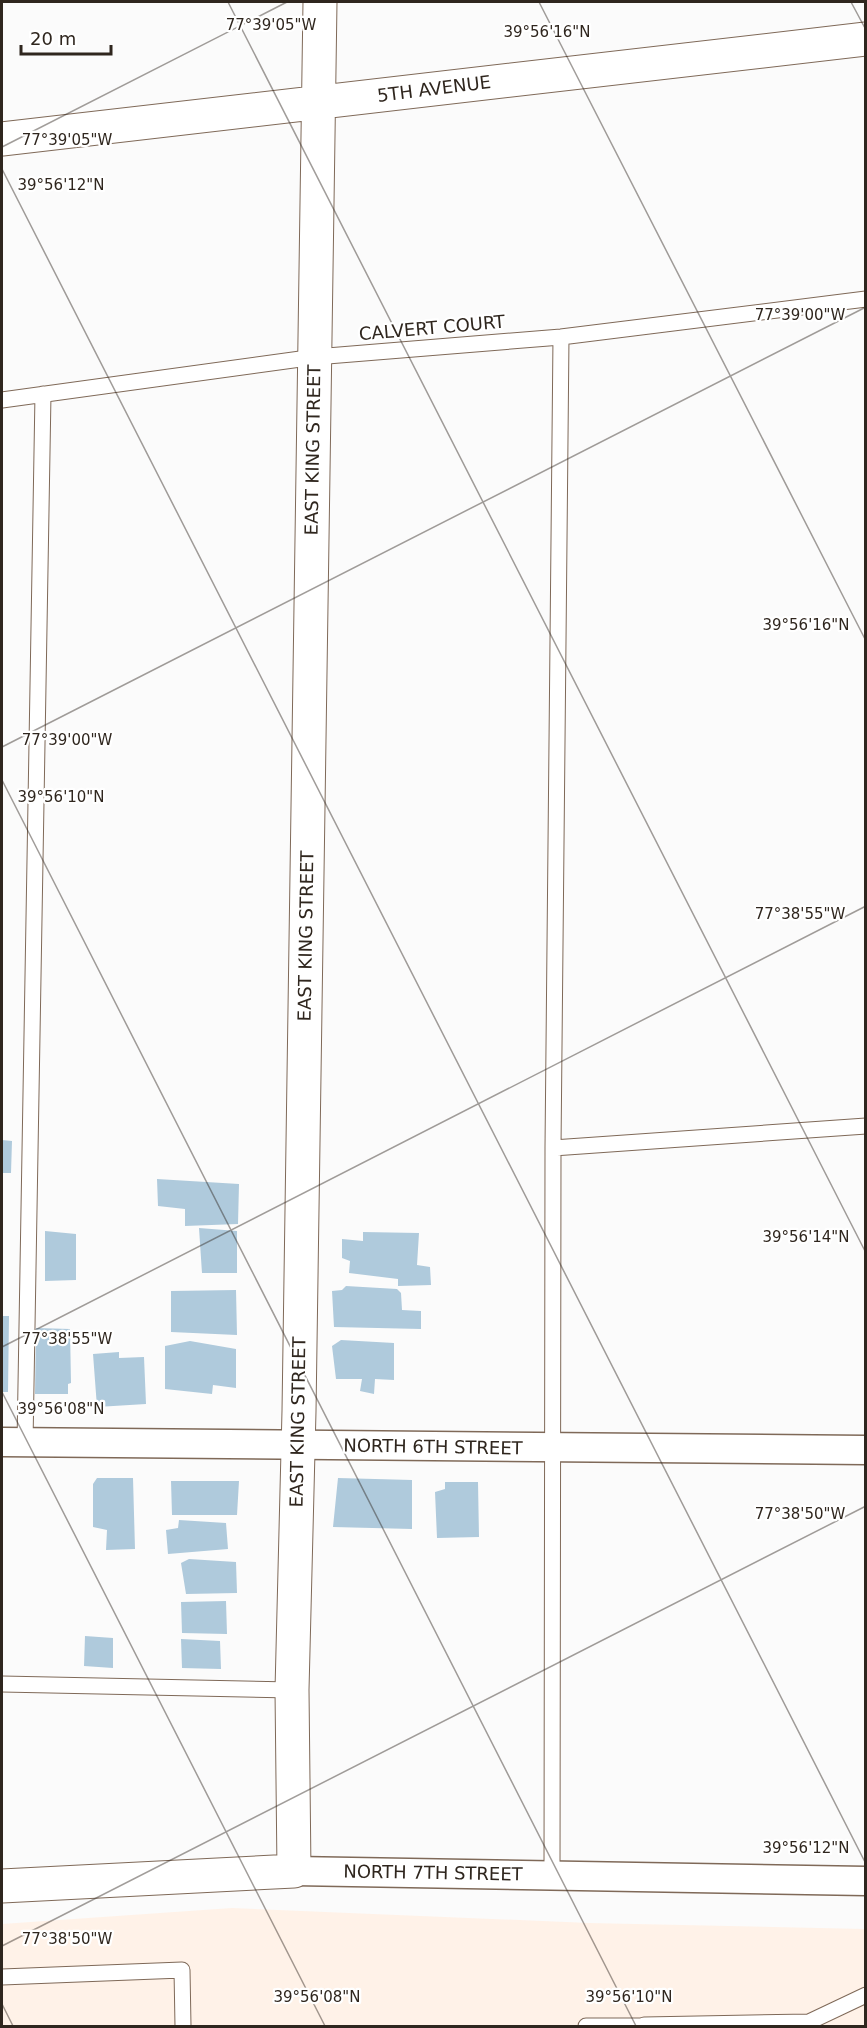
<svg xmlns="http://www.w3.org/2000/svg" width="867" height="2028" viewBox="0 0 867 2028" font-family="'DejaVu Sans',sans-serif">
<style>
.built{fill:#fff2e8}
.building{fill:#afcadc}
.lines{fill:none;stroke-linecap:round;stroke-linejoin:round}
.lane-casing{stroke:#7f6958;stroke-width:17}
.street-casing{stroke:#7f6958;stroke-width:31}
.secondary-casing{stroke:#7f6958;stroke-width:35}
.lane{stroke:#fff;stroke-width:15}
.street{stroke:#fff;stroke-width:28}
.secondary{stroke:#fff;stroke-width:33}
.ticks{fill:none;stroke:#2f261e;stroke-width:1.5;stroke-opacity:0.45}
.labels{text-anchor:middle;stroke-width:4.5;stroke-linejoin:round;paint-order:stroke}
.street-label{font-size:18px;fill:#2f261e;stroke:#fff}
.ticks-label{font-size:15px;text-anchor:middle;fill:#2f261e;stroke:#fff;stroke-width:4.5;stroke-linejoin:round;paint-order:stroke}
</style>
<rect width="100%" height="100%" fill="#fbfbfb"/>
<path class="built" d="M 232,1908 L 589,1923 L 865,1929 L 865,2026 L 2,2026 L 2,1924 Z"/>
<path class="building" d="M 2,1140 L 12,1141 L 11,1173 L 2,1173 Z
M 157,1179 L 239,1184 L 238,1224 L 185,1226 L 185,1209 L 158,1206 Z
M 199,1228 L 237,1231 L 237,1273 L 202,1273 Z
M 45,1231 L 76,1234 L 76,1280 L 45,1281 Z
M 363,1232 L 419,1233 L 417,1265 L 430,1267 L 431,1285 L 398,1286 L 398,1279 L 349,1273 L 350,1261 L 342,1258 L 342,1239 L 363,1241 Z
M 346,1286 L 397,1289 L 401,1293 L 402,1310 L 421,1311 L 421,1329 L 334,1327 L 332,1291 L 342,1290 Z
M 236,1290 L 237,1335 L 171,1332 L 171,1291 Z
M 2,1316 L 9,1316 L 8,1392 L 2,1392 Z
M 36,1328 L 70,1329 L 71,1383 L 68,1384 L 68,1394 L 35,1394 Z
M 341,1340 L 394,1343 L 394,1380 L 375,1379 L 374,1394 L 360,1391 L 362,1379 L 336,1379 L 332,1346 Z
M 190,1341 L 236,1349 L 236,1388 L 213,1385 L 212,1394 L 165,1389 L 165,1346 Z
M 119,1352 L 119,1358 L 144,1357 L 146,1404 L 97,1407 L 93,1354 Z
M 97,1478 L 133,1478 L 135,1549 L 106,1550 L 107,1530 L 93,1527 L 93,1484 Z
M 338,1478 L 412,1480 L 412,1529 L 333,1527 Z
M 171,1481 L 239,1481 L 237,1515 L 172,1515 Z
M 445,1482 L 478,1482 L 479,1537 L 437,1538 L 435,1492 L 445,1489 Z
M 179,1520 L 226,1523 L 228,1549 L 168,1554 L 166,1530 L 178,1528 Z
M 189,1559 L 236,1562 L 237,1593 L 186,1594 L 181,1563 Z
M 226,1601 L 227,1634 L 182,1633 L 181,1602 Z
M 85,1636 L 113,1638 L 113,1668 L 84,1666 Z
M 181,1639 L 220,1641 L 221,1669 L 182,1668 Z"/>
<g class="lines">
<g class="lane-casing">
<path id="lane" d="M 2,400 L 315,357 L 561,337 L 866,299
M 553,1148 L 866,1126
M 25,1443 L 43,394
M 2,1684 L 292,1690
M 552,1875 L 553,1148 L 561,337
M 2,1977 L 182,1970 L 183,2026
M 644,2025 L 809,2022 L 866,1995
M 586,2026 L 644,2026"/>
</g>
<g class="street-casing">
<path id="street" d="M 2,1442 L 866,1450
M 294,1871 L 866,1881"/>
</g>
<g class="secondary-casing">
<path id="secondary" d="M 2,139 L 866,39
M 2,1886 L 294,1871 L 292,1690 L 299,1411 L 320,2"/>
</g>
<use href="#lane" class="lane"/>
<use href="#street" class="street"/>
<use href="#secondary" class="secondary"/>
</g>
<path class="ticks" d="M 228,2 L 866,1253M 539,2 L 866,641M 851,2 L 866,30M 2,147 L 287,2M 2,169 L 866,1864M 2,747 L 866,307M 2,780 L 636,2026M 2,1347 L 866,906M 2,1392 L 325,2026M 2,1946 L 866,1506M 2,2004 L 13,2026"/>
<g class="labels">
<g class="street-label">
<text transform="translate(434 89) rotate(-7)" y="6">5TH AVENUE</text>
<text transform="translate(432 328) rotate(-5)" y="6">CALVERT COURT</text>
<text transform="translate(313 450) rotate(-89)" y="6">EAST KING STREET</text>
<text transform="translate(306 936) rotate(-89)" y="6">EAST KING STREET</text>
<text transform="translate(298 1422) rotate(-89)" y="6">EAST KING STREET</text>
<text transform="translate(433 1447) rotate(1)" y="6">NORTH 6TH STREET</text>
<text transform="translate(433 1873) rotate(1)" y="6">NORTH 7TH STREET</text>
</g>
</g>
<g class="ticks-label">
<text x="271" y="30">77°39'05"W</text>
<text x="547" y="37">39°56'16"N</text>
<text x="67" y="145">77°39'05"W</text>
<text x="61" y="190">39°56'12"N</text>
<text x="800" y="320">77°39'00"W</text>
<text x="806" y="630">39°56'16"N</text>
<text x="67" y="745">77°39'00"W</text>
<text x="61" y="802">39°56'10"N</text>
<text x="800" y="919">77°38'55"W</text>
<text x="806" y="1242">39°56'14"N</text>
<text x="67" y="1344">77°38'55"W</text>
<text x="61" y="1414">39°56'08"N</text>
<text x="800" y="1519">77°38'50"W</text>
<text x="806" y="1853">39°56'12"N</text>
<text x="67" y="1944">77°38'50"W</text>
<text x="317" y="2002">39°56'08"N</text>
<text x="629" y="2002">39°56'10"N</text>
</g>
<rect width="867" height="2028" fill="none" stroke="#2f261e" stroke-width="6"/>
<path d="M21 45v9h90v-9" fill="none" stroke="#2f261e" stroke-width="3"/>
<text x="30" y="45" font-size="18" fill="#2f261e" stroke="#ffffff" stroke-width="4.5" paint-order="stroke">20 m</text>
</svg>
